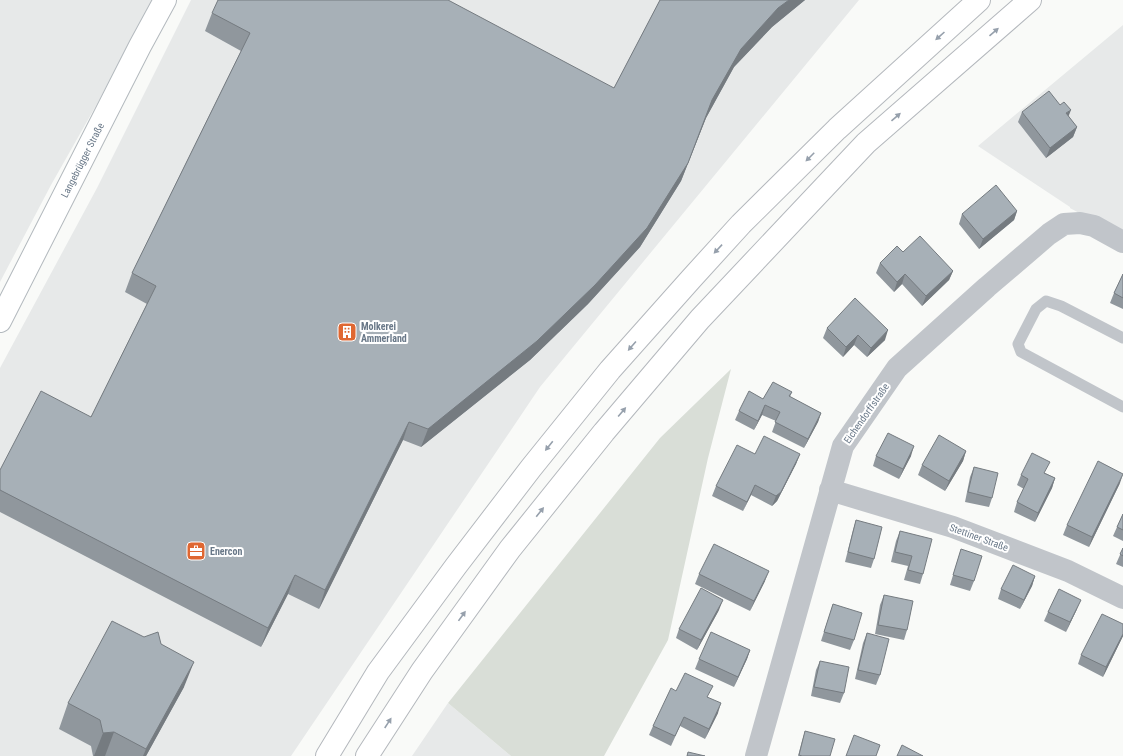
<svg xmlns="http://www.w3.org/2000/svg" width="1123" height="756" viewBox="0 0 1123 756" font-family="'Roboto Condensed',sans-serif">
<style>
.built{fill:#e7e9e9}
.green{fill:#d9ded7}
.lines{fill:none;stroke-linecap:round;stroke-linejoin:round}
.secondary-casing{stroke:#b3b9be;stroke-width:24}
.highway-casing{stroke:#b4b8bd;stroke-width:24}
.lane{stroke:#c1c5ca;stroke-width:11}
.street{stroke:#c1c5ca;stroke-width:22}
.secondary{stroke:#fff;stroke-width:22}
.highway{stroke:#fff;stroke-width:22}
.wall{fill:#90979d}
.shaded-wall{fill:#757b80}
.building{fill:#a7b0b7;stroke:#757b80}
.oneway{fill:#96a0ac}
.labels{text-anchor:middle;stroke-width:4;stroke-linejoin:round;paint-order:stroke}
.street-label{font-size:10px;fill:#697888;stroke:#fff}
.poi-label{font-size:10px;font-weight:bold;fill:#697888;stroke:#fff;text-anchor:start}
</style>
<rect width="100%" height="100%" fill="#f9faf8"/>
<path class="built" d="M 0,0 L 153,0 L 98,102 L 51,185 L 0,282 Z
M 191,0 L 859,0 L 540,387 L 291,756 L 0,756 L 0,368 L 97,188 Z
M 1123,25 L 1123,237 L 1070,208 L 1070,207 L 978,146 Z
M 448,703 L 511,756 L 412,756 Z"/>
<path class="green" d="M 731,369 L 708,458 L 668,640 L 604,756 L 511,756 L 448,703 L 660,438 Z"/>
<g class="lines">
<g class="secondary-casing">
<path id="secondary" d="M 0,321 L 140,46 L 165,0"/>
</g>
<g class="highway-casing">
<path id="highway" d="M 327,756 L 378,672 L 456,566 L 531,468 L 610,370 L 691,279 L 741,224 L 837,129 L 979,0
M 367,756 L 422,671 L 510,549 L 604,432 L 700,319 L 866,143 L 1030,0"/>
</g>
<path class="lane" d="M 1123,338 L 1061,306 L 1046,301 L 1036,309 L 1018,344 L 1021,352 L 1123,407"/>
<path class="street" d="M 830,490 L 953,527 L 1068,571 L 1123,598
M 756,756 L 843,446 L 897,368 L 987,287 L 1049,234 L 1064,224 L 1080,223 L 1094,226 L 1123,242"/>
<use href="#secondary" class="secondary"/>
<use href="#highway" class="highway"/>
</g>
<path class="wall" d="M 660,0 L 805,0 L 772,27 L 734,67 L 706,118 L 681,181 L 640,247 L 588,304 L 530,360 L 421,447 L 403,440 L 319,609 L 288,594 L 261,647 L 0,512 L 0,470 L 91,417 L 147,304 L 125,292 L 132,273 L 241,51 L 205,31 L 212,13 L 614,88 Z
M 1022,112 L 1068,116 L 1077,127 L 1073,137 L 1046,158 L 1018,122 Z
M 1017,211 L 1014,220 L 979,249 L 959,224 L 962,214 Z
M 903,252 L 953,271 L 949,280 L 922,306 L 902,284 L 894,292 L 876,273 L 880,263 Z
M 1123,274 L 1123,309 L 1110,303 L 1114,293 Z
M 827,328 L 885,340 L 867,357 L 854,345 L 843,357 L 823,338 Z
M 792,392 L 790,397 L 821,413 L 818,422 L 804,448 L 772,432 L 776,421 L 762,415 L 754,430 L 735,420 L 739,411 L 763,399 Z
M 966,451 L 963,461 L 945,491 L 918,475 L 922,465 Z
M 755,454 L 800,454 L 796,464 L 777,501 L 772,506 L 751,495 L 743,511 L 712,496 L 716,486 Z
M 876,456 L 911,456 L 899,479 L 873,466 Z
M 974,467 L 992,498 L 989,507 L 965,502 L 970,477 Z
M 1045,473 L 1055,478 L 1052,488 L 1035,522 L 1014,512 L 1017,502 L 1024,489 L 1017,485 L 1021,475 Z
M 1120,483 L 1089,547 L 1063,535 L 1067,525 Z
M 1123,514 L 1123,541 L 1113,536 L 1117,527 Z
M 856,520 L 874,559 L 871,568 L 845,562 L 853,530 Z
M 900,531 L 923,574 L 920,584 L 904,580 L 908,566 L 891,562 L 896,541 Z
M 1123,548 L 1123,567 L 1116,564 Z
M 961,549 L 974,581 L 970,591 L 950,585 Z
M 699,574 L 765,581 L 750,611 L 695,584 Z
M 1035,576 L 1032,586 L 1020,609 L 998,599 L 1001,589 Z
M 884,595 L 907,630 L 904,640 L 875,634 L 880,605 Z
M 833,604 L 854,640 L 850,650 L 821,641 Z
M 1077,609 L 1066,632 L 1044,621 L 1048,612 Z
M 719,610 L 697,650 L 676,638 L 679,629 Z
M 1123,624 L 1123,636 L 1103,677 L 1078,664 L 1081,655 Z
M 867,633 L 880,675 L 876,685 L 855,679 L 863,643 Z
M 144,637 L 161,644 L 184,687 L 146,756 L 93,756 L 91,746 L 59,729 L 68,703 Z
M 750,650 L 747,659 L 734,687 L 695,669 L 699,659 Z
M 820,661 L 844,693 L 840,703 L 811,696 L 816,670 Z
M 676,691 L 708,697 L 718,713 L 705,739 L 680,726 L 671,746 L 649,735 L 653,726 Z
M 805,731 L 830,756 L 798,756 L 802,741 Z"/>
<path class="shaded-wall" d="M 789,0 L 805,0 L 772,27 L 734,67 L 706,118 L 681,181 L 640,247 L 588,304 L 530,360 L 421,447 L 428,429 L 741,49 L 778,8 Z
M 1071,110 L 1067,120 L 1066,113 Z
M 1077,127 L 1073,137 L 1046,158 L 1050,148 Z
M 1017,211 L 1014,220 L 979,249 L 983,239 Z
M 953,271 L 949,280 L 922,306 L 926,296 Z
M 905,274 L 902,284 L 894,292 L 897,282 Z
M 888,330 L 885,340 L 867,357 L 871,348 Z
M 858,335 L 854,345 L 843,357 L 846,347 Z
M 765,405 L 762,415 L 754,430 L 758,421 Z
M 821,413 L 818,422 L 804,448 L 808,439 Z
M 409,422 L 403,440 L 319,609 L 325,590 Z
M 914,446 L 911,456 L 899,479 L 903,469 Z
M 966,451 L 963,461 L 945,491 L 949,481 Z
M 800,454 L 796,464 L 777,501 L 772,506 L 776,496 Z
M 1123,474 L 1120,483 L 1089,547 L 1092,537 Z
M 1055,478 L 1052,488 L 1035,522 L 1038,513 Z
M 755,485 L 751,495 L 743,511 L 747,502 Z
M 769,571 L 765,581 L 750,611 L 754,601 Z
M 295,575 L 288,594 L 261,647 L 268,628 Z
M 1035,576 L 1032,586 L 1020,609 L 1024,600 Z
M 723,600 L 719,610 L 697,650 L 701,640 Z
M 1081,600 L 1077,609 L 1066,632 L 1070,622 Z
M 1123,634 L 1123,636 L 1103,677 L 1106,667 Z
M 750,650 L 747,659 L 734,687 L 738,677 Z
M 194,662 L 184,687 L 146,756 L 143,756 L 146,749 Z
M 721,703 L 718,713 L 705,739 L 709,729 Z
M 114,732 L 105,756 L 94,756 L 103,733 Z"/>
<path class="building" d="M 218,0 L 448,0 L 614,88 L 660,0 L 789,0 L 778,8 L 741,49 L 712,100 L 688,163 L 647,228 L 595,285 L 537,341 L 428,429 L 409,422 L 325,590 L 295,575 L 268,628 L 0,490 L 0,470 L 41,391 L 91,417 L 156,286 L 132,273 L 250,33 L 212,13 Z
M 1049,91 L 1060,105 L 1064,102 L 1071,110 L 1066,113 L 1077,127 L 1050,148 L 1022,112 Z
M 996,185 L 1017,211 L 983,239 L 962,214 Z
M 920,236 L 953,271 L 926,296 L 905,274 L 897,282 L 880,263 L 897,246 L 903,252 Z
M 1123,274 L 1123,298 L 1114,293 Z
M 855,298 L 888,330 L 871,348 L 858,335 L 846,347 L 827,328 Z
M 773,382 L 792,392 L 789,396 L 821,413 L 808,439 L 775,422 L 780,412 L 765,405 L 758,421 L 739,411 L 749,391 L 763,399 Z
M 888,433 L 914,446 L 903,469 L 876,456 Z
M 939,435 L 966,451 L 949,481 L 922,465 Z
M 764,436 L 800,454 L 781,492 L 776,496 L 755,485 L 747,502 L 716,486 L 737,445 L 755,454 Z
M 1032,453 L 1050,462 L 1044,473 L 1055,478 L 1038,513 L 1017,502 L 1028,479 L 1021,475 Z
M 1098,461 L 1123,474 L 1092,537 L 1067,525 Z
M 974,467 L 998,473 L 992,498 L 968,492 Z
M 1123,514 L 1123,530 L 1117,527 Z
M 856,520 L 882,527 L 874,559 L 848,552 Z
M 900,531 L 932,539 L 923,574 L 908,570 L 912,556 L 895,552 Z
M 714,544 L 769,571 L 754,601 L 699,574 Z
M 1123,548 L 1123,556 L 1120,554 Z
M 961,549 L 982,556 L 974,581 L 953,575 Z
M 1013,565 L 1035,576 L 1024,600 L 1001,589 Z
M 701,588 L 723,600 L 701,640 L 679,629 Z
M 1059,589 L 1081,600 L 1070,622 L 1048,612 Z
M 884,595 L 913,601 L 907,630 L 878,625 Z
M 833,604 L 862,613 L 854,640 L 824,632 Z
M 1102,614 L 1123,624 L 1123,634 L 1106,667 L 1081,655 Z
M 112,621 L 144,637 L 158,632 L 161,644 L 194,662 L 146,749 L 114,732 L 103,733 L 100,720 L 68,703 Z
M 711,632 L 750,650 L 738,677 L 699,659 Z
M 867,633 L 889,639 L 880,675 L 858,670 Z
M 820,661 L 849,667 L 844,693 L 814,687 Z
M 685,673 L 713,686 L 707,697 L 721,703 L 709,729 L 684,717 L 675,736 L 653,726 L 671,688 L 676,691 Z
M 805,731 L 835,739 L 830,756 L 802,756 L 799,755 Z
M 854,735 L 880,745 L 876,756 L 846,756 Z
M 902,745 L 923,756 L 897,756 Z
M 688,752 L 705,756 L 687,756 Z"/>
<defs><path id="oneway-solid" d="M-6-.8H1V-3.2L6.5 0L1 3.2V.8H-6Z"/></defs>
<g class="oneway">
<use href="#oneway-solid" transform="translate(994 32) rotate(-41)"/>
<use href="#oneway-solid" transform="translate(940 36) rotate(138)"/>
<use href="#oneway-solid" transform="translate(896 117) rotate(-41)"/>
<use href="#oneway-solid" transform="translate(810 157) rotate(135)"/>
<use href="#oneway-solid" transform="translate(718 249) rotate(133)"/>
<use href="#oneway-solid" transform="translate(632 346) rotate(131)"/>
<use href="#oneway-solid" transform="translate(622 412) rotate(-50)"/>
<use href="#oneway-solid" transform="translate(549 446) rotate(129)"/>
<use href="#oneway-solid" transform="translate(540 512) rotate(-51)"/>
<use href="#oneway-solid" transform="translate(462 616) rotate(-54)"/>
<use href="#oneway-solid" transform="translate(388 723) rotate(-57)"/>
</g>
<defs>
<g id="building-square" transform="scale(1)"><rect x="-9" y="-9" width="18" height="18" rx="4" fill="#df6732" stroke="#fff"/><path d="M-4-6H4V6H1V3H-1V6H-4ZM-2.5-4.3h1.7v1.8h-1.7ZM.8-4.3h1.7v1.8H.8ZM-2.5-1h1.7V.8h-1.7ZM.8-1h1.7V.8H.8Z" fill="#fff"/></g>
<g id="office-square" transform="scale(1)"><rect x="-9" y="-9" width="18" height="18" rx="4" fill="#df6732" stroke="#fff"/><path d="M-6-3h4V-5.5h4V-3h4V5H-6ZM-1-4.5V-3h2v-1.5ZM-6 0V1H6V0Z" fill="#fff"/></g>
</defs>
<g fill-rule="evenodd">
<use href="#building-square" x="347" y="332"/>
<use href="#office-square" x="196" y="551"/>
</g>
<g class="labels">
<g class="street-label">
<text transform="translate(82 160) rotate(-63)" y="4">Langebrügger Straße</text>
<text transform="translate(866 413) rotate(-55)" y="4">Eichendorffstraße</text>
<text transform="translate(979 537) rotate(20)" y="4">Stettiner Straße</text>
</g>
<g class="poi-label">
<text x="361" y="330">Molkerei<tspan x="361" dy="12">Ammerland</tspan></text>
<text x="210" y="555">Enercon</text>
</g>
</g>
</svg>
